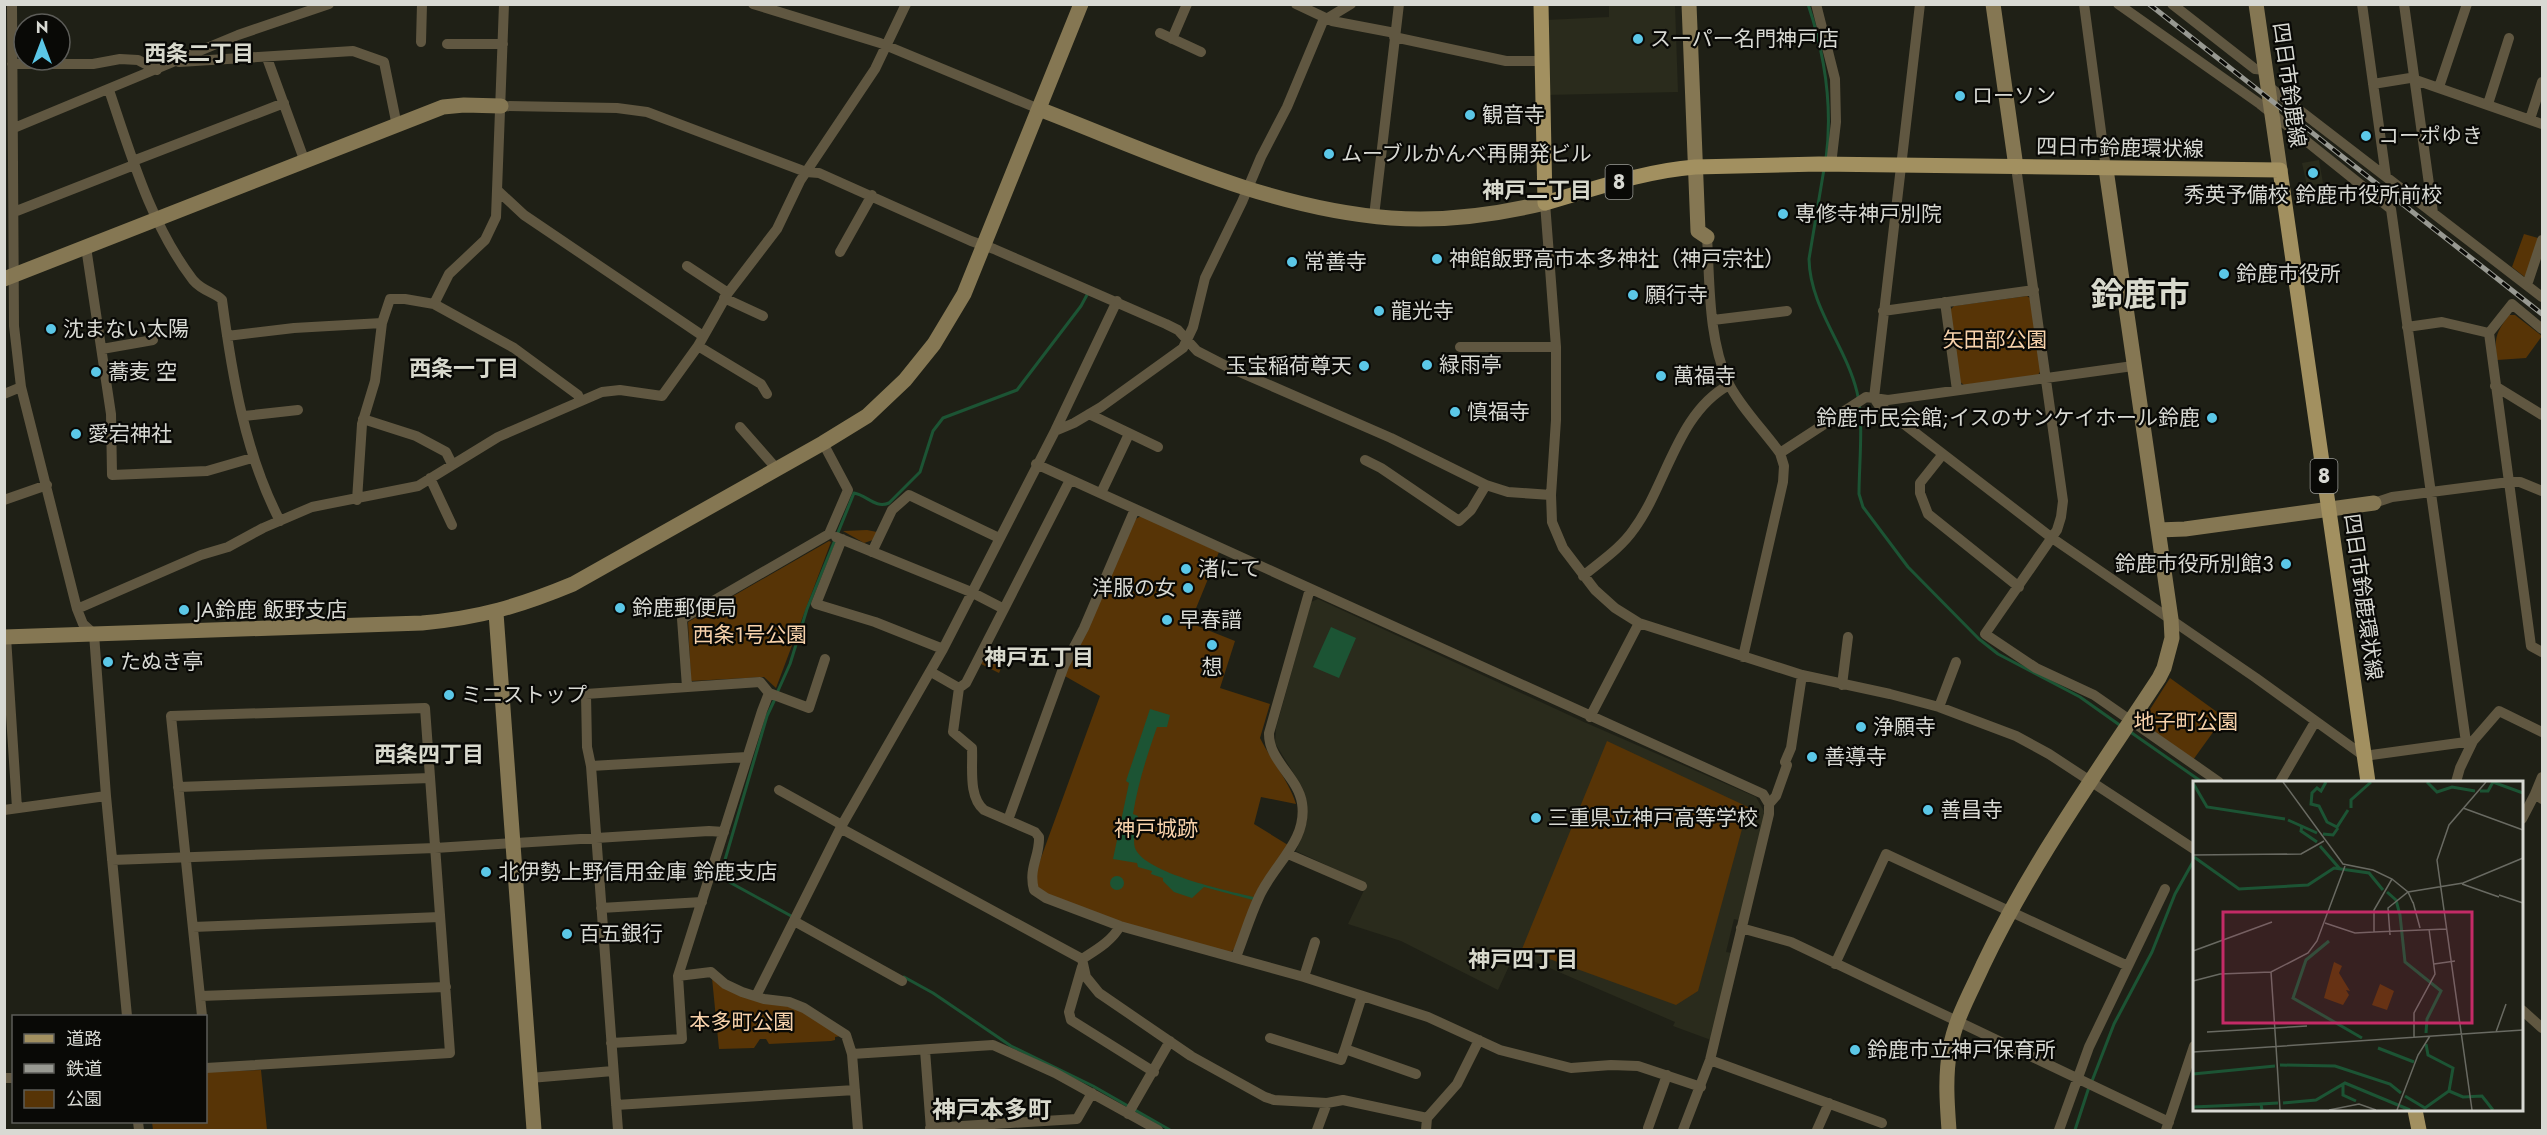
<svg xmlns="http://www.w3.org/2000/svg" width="2547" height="1135" viewBox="0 0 2547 1135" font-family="Jost,'Noto Sans JP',sans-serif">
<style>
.built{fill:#2a2b1c}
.green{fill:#573406}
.water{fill:#1c5434}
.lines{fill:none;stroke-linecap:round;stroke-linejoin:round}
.stream{stroke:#1c5434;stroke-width:3}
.street{stroke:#605741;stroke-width:10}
.secondary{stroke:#857753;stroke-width:15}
.primary{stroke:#a29060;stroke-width:15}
.rail-casing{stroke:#989992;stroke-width:5}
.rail{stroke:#090906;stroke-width:3;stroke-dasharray:9;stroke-linecap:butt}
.poi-dot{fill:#5bc7e7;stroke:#090906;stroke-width:2}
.labels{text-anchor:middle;stroke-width:4.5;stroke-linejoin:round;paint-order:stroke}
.shield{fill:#090906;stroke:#9a9b96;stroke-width:1.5}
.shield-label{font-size:20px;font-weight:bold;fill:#d8d9d3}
.poi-label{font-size:21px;fill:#d8d9d3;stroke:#090906;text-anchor:start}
.street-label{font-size:21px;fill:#d8d9d3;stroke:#090906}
.park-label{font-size:21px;fill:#f8d2ab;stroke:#090906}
.neighbourhood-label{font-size:22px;font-weight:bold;fill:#d8d9cd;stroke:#090906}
.quarter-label{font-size:24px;font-weight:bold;fill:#d8d9cd;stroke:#090906}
.town-label{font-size:33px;font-weight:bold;fill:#d8d9cd;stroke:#090906}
.inset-river{fill:none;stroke:#1c5434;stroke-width:3}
.inset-road{fill:none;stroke:#696a62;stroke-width:1.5}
.view{fill:#c42b67;fill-opacity:0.15;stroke:#c42b67;stroke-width:3}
.inset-edge{fill:none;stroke:#d8d9d3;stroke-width:3}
</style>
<rect width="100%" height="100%" fill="#1f2016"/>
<path class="built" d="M 1609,5 L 1675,5 L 1678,92 L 1546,95 L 1546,20 L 1609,17 Z
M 2319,160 L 2323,183 L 2307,186 L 2302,163 Z
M 1318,599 L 1584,722 L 1756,797 L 1766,815 L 1739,920 L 1734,919 L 1726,952 L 1732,953 L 1711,1040 L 1673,1026 L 1675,1022 L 1515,953 L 1498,990 L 1401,941 L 1348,924 L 1367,884 L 1296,851 L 1307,821 L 1306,799 L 1302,787 L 1275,743 L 1276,728 L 1311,602 Z"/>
<path class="green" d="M 2524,234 L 2538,238 L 2526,278 L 2512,267 Z
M 2027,296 L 2031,299 L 2041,370 L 2038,375 L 1964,385 L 1959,381 L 1950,310 L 1954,306 Z
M 2509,315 L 2515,315 L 2542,336 L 2526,358 L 2497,360 C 2494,337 2496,333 2509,315 Z
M 1141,516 L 1219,552 L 1190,623 L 1235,641 L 1220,688 L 1270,704 L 1260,738 C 1271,760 1289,781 1296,804 L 1261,797 L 1254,824 L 1288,845 L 1234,949 L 1230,953 L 1122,923 L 1047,895 L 1038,889 L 1034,877 L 1100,696 L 1063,675 L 1134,520 Z
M 867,530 L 877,532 L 873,540 L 864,543 L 843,531 Z
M 829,541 L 831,542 L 776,688 L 764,677 L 691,681 L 688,622 Z
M 990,646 L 1007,655 L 999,673 L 981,664 Z
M 2170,678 L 2224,717 L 2193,760 L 2142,722 Z
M 1607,741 L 1748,807 L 1698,991 L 1676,1005 L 1522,949 Z
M 712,978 L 802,1010 L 841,1036 L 835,1037 L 835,1040 L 831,1041 L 769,1044 L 766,1039 L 760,1039 L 754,1048 L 719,1049 Z
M 261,1070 L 267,1130 L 153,1130 L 152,1122 L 206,1122 L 206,1072 Z"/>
<path class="water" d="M 1331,627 L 1356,638 L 1339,678 L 1313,667 Z
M 1150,709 L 1170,715 L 1167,727 L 1157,727 C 1147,756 1138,783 1133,814 L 1138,816 C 1137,825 1132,839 1135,848 C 1144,873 1228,891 1254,897 L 1253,900 L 1204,887 L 1192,898 L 1174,892 L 1163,881 L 1163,878 L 1151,874 L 1152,871 L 1138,867 L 1137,863 L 1113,859 L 1129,783 L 1126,781 Z
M1110 883a7 7 0 1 1 14 0a7 7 0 1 1-14 0Z"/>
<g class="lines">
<path class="stream" d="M 1808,4 C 1825,55 1833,106 1826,159
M 1824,169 L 1809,259 C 1810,308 1846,346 1857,392 C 1864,420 1859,464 1859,494 L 1863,507 L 1908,567 L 1979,639 L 1998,654 L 2080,697 L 2121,726
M 777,693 L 790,664 L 807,609 L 854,493 C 867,495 875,509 889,503 L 920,472 L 933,431 L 943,418 L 1017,390 L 1081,306 L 1088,293
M 775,699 L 767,716 L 720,877 L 793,917
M 2129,731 L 2202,782
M 904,977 L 933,993 L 1011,1046 L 1093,1086 L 1170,1130
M 2092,1081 L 2114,1024 L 2152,952 L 2175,894 L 2194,860
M 2075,1130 L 2089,1087"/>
<path class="street" d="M 12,4 L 14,326 L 21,387 L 77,609 L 83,624 L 94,634 L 106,796 L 127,1016
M 504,4 L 496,217 L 485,240 L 449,274 L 434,304 L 514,348 L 578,395 L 580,401
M 753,4 L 880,43 L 1039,109
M 1296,4 L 1332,21 L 1395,33
M 1816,4 L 1835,79 L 1836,122 L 1831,165
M 1920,4 L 1874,398 L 1878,404 L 2052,538 L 2256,678 L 2364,756 L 2473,741 L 2499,711 L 2542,732
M 2084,4 L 2106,169
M 2118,4 L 2260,104 L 2391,209 L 2466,742
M 2172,4 L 2255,69 L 2265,70
M 2362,4 L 2386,177
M 2404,4 L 2433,213
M 1160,33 L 1201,52
M 1394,37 L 1506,61 L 1541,61
M 1172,39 L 1187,4
M 421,42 L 422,4
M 447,44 L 503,44
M 267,58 L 305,162
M 179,62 L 353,51 L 384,62 L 397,126
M 12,64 L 93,64 L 120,59 L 138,60 L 157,70
M 2373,84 L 2410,78 L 2542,124
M 2268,86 L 2542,297
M 2439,87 L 2467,4
M 109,90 C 131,155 151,225 193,280 C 203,292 217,293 222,300 C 232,375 245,454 280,521
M 2488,104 L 2509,38
M 501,106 L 617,108 L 647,112 L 806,172 L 819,173 L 971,241 L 994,249 L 1166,324 L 1178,330 L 1197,351 L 1228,367 L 1391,438 L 1486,485 L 1508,492 L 1551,495
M 2530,119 L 2542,82
M 14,128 L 238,35 L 329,4
M 133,161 L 284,103
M 2016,167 L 2063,501 L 2061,517 L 2057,530 L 1985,634 L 2036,668 L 2094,695 L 2219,782
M 497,190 L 524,215 L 703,336
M 1545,203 L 1556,347 L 1556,420 L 1551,495 L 1552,522 L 1563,548 L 1595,590 L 1615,608 L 1639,623 L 1802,675 L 1890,694 L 1939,707 L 2016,736 L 2049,754 L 2194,849
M 14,212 L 134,165
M 1374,216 L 1399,4
M 1707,237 C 1710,284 1708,338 1728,382 C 1738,404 1765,432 1780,453 L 1784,466 L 1783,482 L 1743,657
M 86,247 L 111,414 L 112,475 L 207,471 L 252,458
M 840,252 L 872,195
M 687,266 L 728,293
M 2527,285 L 2542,240
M 724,298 L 763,316
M 1945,302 L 1957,390
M 1883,311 L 2034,290
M 1713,320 L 1787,311
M 2407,327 L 2442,322 L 2489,333
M 2542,329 L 2512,304 L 2489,333 L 2531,646 L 2542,652
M 227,336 L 294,328 L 382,323
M 698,346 L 761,384 L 767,394
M 1460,347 L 1556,347
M 102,349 L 153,340
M 2495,386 L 2542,415
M 4,394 L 21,387
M 1089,414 L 1158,447
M 244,416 L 298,410
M 363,419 L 416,436 L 446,452 L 452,464
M 740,427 L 776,468
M 1055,431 L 1074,423 L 1101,407 L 1183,348 L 1193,327 L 1205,278 L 1242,202 L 1261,157 L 1287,107 L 1323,21 L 1351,4
M 1780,453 L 1866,397 L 1888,400 L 2133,366
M 1943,454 L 1920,483 L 1920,493 L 1928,514 L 2019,587
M 1365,460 L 1381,468 L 1459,521 L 1471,510 L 1486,485
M 1036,464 L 1763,794 L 1769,804 L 1769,814 L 1710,1060 L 1683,1130
M 430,478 L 452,525
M 1101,493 L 1129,434
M 4,500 L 47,485
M 357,500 L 362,424 L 375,381 L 382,323 L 390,299 L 405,299 L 434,304
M 2374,503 L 2392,497 L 2509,482 L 2520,482 L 2542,491
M 836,537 L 971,592 L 1004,609
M 842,539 L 816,604 L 875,622 L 943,649
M 872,552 L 892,510 L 909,495 L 999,538
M 1583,576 C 1601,561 1621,548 1634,529 C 1667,484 1677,413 1729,385
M 77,609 L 201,555 L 228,547 L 263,528 L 312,507 L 418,486 L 498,437 L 602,392 L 620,390 L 662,396 L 698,346 L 728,293 L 777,229 L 800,181 L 875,69 L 906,4
M 6,637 L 17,808
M 931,672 L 959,688 L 953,732 L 972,748 C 973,768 968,796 984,810 L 1035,832 L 1039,837 C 1040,856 1028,868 1034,890 L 1046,898 L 1120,926 L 1304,977 L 1428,1017 L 1500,1050 L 1571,1068 L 1611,1065 L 1638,1066 L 1701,1087
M 1842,685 L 1848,637
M 687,687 L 682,619 L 829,534 L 848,490 L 823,443
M 959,688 L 966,683 L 1070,480
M 769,693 L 809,708 L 825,659
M 1939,707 L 1956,662
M 1590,717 L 1639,623
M 591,766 L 747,757
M 2542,777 L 2535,794 L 2542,799
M 2280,782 L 2315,722
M 2456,782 L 2460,768 L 2473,741
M 178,787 L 430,778
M 779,790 L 842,825
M 1769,804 L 1776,796 L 1787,765 L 1785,762 L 1791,748 L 1802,675
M 4,810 L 106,796
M 2522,819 L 2535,794
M 1008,820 L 1064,666 L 1084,628 L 1135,509
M 842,829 L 1082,959
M 1288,854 L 1362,886
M 112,860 L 435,848 L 709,831 L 724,832
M 601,908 L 702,902
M 794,921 L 902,981
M 193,927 L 440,917
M 1741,928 L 1791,942 L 2169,1122
M 1236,957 C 1244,937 1250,916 1259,897 C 1273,865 1308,841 1302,803 C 1298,777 1268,760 1269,733 L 1310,589
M 1082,959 L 1086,977 L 1099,993 L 1191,1056 L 1265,1097 L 1274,1100 L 1327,1103 L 1343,1100 L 1427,1118
M 1082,959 C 1096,950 1112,941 1120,926
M 1835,964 L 1886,854 L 2128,966
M 1082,967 L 1069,1012 L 1071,1020 L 1154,1072
M 1304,977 L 1315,942
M 200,996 L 446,987
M 756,996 L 842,825 L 943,649 L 1055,431 L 1117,301
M 1362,996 L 1345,1049 L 1416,1074
M 2522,1010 L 2542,1028
M 202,1016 L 171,716 L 425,708 L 450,1053 L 206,1068
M 1270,1038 L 1341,1060 L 1345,1049
M 611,1043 L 682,1039 L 678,976
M 925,1050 L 931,1130
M 852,1054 L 993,1045 L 1055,1073 L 1158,1130
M 1710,1060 L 1882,1123
M 4,1078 L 14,1078
M 530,1078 L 613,1071
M 616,1105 L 855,1090
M 1128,1114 L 1170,1041
M 138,1122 L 139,1130
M 930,1128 L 1077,1119 L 1092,1093
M 1648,1128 L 1667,1075
M 618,1130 L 591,766 L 587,747 L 586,694 L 760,682 L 769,693 L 762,711 L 678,976 L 711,972 L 725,984 L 742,992 L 764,999 L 789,1002 L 804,1008 L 846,1035 L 852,1054 L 858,1130
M 1317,1130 L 1327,1103
M 1426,1130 L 1427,1118 L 1457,1084 L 1479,1040
M 1817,1130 L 1829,1103
M 2059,1130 L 2089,1047 L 2165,889
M 2166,1130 L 2194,1046"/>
<path class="secondary" d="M 1689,4 L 1698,231 L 1707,237
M 1993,4 L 2016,167
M 2256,4 L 2280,170
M 1039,109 C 1153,153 1269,209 1391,218 C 1443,222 1495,215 1545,203
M 4,279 L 443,107 L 464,105 L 501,106
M 2158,530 L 2185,529 L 2374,503
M 496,613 L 534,1130
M 4,637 L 422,623 C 479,618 520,606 573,584 L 823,443 L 867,416 L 905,380 L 934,344 L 964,294 L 1081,4
M 1949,1130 C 1947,1103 1945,1076 1950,1049 C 1955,1019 1971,992 1983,965 C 2031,864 2098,771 2159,678 L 2164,668 L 2172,638 L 2171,619 L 2106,169"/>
<path class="primary" d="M 1541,4 L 1545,203 C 1594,189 1644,171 1695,167 L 1819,164 L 2280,170 L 2368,782
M 2415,1110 L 2419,1130"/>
<g class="rail-casing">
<path id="rail" d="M 2149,4 L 2542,314"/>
</g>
<use href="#rail" class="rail"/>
</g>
<g class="poi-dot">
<circle cx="1638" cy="39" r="6"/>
<circle cx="1960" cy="96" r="6"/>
<circle cx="1470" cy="115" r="6"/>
<circle cx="2366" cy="136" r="6"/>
<circle cx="1329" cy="154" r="6"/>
<circle cx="2313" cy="173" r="6"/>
<circle cx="1783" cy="214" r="6"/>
<circle cx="1437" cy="259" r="6"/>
<circle cx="1292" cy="262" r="6"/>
<circle cx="2224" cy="274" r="6"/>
<circle cx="1633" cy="295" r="6"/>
<circle cx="1379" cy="311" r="6"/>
<circle cx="51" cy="329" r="6"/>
<circle cx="1427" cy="365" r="6"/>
<circle cx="1364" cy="366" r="6"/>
<circle cx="96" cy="372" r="6"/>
<circle cx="1661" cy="376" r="6"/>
<circle cx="1455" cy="412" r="6"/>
<circle cx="2212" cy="418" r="6"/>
<circle cx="76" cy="434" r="6"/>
<circle cx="2286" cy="564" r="6"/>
<circle cx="1186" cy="569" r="6"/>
<circle cx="1188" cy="588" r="6"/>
<circle cx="620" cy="608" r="6"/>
<circle cx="184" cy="610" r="6"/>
<circle cx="1167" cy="620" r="6"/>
<circle cx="1212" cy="645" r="6"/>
<circle cx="108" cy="662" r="6"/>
<circle cx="449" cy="695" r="6"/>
<circle cx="1861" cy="727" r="6"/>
<circle cx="1812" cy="757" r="6"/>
<circle cx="1928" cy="810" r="6"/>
<circle cx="1536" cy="818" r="6"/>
<circle cx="486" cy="872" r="6"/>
<circle cx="567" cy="934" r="6"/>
<circle cx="1855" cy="1050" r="6"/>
</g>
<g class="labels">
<g class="shield">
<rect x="1605.5" y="165" width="27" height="34" rx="4.5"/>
<rect x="2310.5" y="459" width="27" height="34" rx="4.5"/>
</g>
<g class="shield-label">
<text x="1619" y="189">8</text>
<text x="2324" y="483">8</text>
</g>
<g class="poi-label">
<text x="1650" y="46">スーパー名門神戸店</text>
<text x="1972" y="103">ローソン</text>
<text x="1482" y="122">観音寺</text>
<text x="2378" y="143">コーポゆき</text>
<text x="1341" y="161">ムーブルかんべ再開発ビル</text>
<text x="2313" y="202" text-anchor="middle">秀英予備校 鈴鹿市役所前校</text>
<text x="1795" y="221">専修寺神戸別院</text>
<text x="1449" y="266">神館飯野高市本多神社（神戸宗社）</text>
<text x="1304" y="269">常善寺</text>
<text x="2236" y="281">鈴鹿市役所</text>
<text x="1645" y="302">願行寺</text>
<text x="1391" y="318">龍光寺</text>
<text x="63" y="336">沈まない太陽</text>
<text x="1439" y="372">緑雨亭</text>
<text x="1352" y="373" text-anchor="end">玉宝稲荷尊天</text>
<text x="108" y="379">蕎麦 空</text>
<text x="1673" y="383">萬福寺</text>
<text x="1467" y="419">慎福寺</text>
<text x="2200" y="425" text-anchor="end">鈴鹿市民会館;イスのサンケイホール鈴鹿</text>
<text x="88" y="441">愛宕神社</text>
<text x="2274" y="571" text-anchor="end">鈴鹿市役所別館３</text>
<text x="1198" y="576">渚にて</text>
<text x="1176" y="595" text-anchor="end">洋服の女</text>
<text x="632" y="615">鈴鹿郵便局</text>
<text x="196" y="617">JA鈴鹿 飯野支店</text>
<text x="1179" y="627">早春譜</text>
<text x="120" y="669">たぬき亭</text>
<text x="1212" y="674" text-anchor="middle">想</text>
<text x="461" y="702">ミニストップ</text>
<text x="1873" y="734">浄願寺</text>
<text x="1824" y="764">善導寺</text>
<text x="1940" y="817">善昌寺</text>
<text x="1548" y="825">三重県立神戸高等学校</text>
<text x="498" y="879">北伊勢上野信用金庫 鈴鹿支店</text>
<text x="579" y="941">百五銀行</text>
<text x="1867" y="1057">鈴鹿市立神戸保育所</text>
</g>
<g class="street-label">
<text transform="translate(2289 85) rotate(82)" y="7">四日市鈴鹿線</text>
<text transform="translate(2120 148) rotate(1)" y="7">四日市鈴鹿環状線</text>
<text transform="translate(2363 597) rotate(82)" y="7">四日市鈴鹿環状線</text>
</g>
<g class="park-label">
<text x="1995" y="347">矢田部公園</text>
<text x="750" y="642">西条1号公園</text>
<text x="2186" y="729">地子町公園</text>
<text x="1156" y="836">神戸城跡</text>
<text x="742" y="1029">本多町公園</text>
</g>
<g class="neighbourhood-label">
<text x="199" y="61">西条二丁目</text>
<text x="1537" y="198">神戸二丁目</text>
<text x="464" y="376">西条一丁目</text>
<text x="1039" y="665">神戸五丁目</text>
<text x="429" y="762">西条四丁目</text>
<text x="1523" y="967">神戸四丁目</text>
</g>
<g class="quarter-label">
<text x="992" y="1118">神戸本多町</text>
</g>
<g class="town-label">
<text x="2140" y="306">鈴鹿市</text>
</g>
</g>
<g transform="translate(2193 781)">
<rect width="330" height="330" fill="#1f2016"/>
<path d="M 141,181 L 149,185 L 146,192 L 157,210 L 153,209 L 156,214 L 150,224 L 131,217 ZM 187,203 L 201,210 L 194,229 L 179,224 Z" fill="#573406"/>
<path class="inset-river" d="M 133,1 L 128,10 L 124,7 L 119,12 L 118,23 L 126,25 L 134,41 L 144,46 L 155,29M 234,1 L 244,11 L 259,6 L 282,10M 0,2 L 14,26 L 92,38M 287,10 L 295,10 L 300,1 L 330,12M 158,27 L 158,19 L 178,1M 95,39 L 124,52M 109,44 L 108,50 L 124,61M 130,53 L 140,54 L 145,47M 127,65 L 147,88M 1,76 L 46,108 L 115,104 L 141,87 L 176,92 L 190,109M 194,111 L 203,119 L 207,134 L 212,181 L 248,210 L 234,238 L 233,252M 136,160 L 113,179 L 100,217 L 169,257M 185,267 L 221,281M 87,284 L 142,285 L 197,303 L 208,312M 0,293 L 82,285M 150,303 L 150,314 L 163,320M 256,310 L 270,316 L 289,315 L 300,329M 212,315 L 232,327 L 256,310 L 260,287 L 235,274 L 233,263M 90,322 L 123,319 L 152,302 L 217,329M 0,326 L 68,323M 69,329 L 68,323 L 85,322"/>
<path class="inset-road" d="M 90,1 L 150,83 L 180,89 L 199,98 L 181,129 L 181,151 L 253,148M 270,27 L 330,49M 0,74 L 108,73 L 131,60M 199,98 L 215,111 L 220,122M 269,103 L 306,116M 306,114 L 330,122M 220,121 L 227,147M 132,142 L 162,152 L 181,151M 197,154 L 195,127 L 215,111 L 270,102 L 330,77M 0,170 L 79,141M 241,183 L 262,180M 78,191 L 83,265M 0,200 L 27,193 L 78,191 L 115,172 L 124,160 L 152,85M 14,251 L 114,245M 303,251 L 313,223M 221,256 L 221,232 L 242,193 L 236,148M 83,265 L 87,329M 0,271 L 330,249M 136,329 L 166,323 L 183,329M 204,329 L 225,274 L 237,255M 279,329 L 244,79 L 256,44 L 293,1"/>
<path class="view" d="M 30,131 L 279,131 L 279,242 L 30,242 Z"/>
<rect width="330" height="330" class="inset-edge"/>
</g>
<rect width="2547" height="1135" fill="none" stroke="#d8d9d3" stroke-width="12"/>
<rect x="12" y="1015" width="195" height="108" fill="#090906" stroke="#5c5c58" stroke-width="1.5"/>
<rect x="24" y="1034" width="30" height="9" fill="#a29060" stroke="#5c5c58" stroke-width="1.5"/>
<text x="66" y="1045" font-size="18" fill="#d8d9d3">道路</text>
<rect x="24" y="1064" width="30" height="9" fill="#989992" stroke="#5c5c58" stroke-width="1.5"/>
<text x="66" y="1075" font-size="18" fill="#d8d9d3">鉄道</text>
<rect x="24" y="1090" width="30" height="18" fill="#573406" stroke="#5c5c58" stroke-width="1.5"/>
<text x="66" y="1105" font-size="18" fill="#d8d9d3">公園</text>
<g transform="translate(42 42)"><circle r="28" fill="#090906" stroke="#5c5c58" stroke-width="1.5"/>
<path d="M0-4.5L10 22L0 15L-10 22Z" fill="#5bc7e7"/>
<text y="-9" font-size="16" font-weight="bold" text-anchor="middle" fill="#d8d9d3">N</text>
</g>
</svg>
